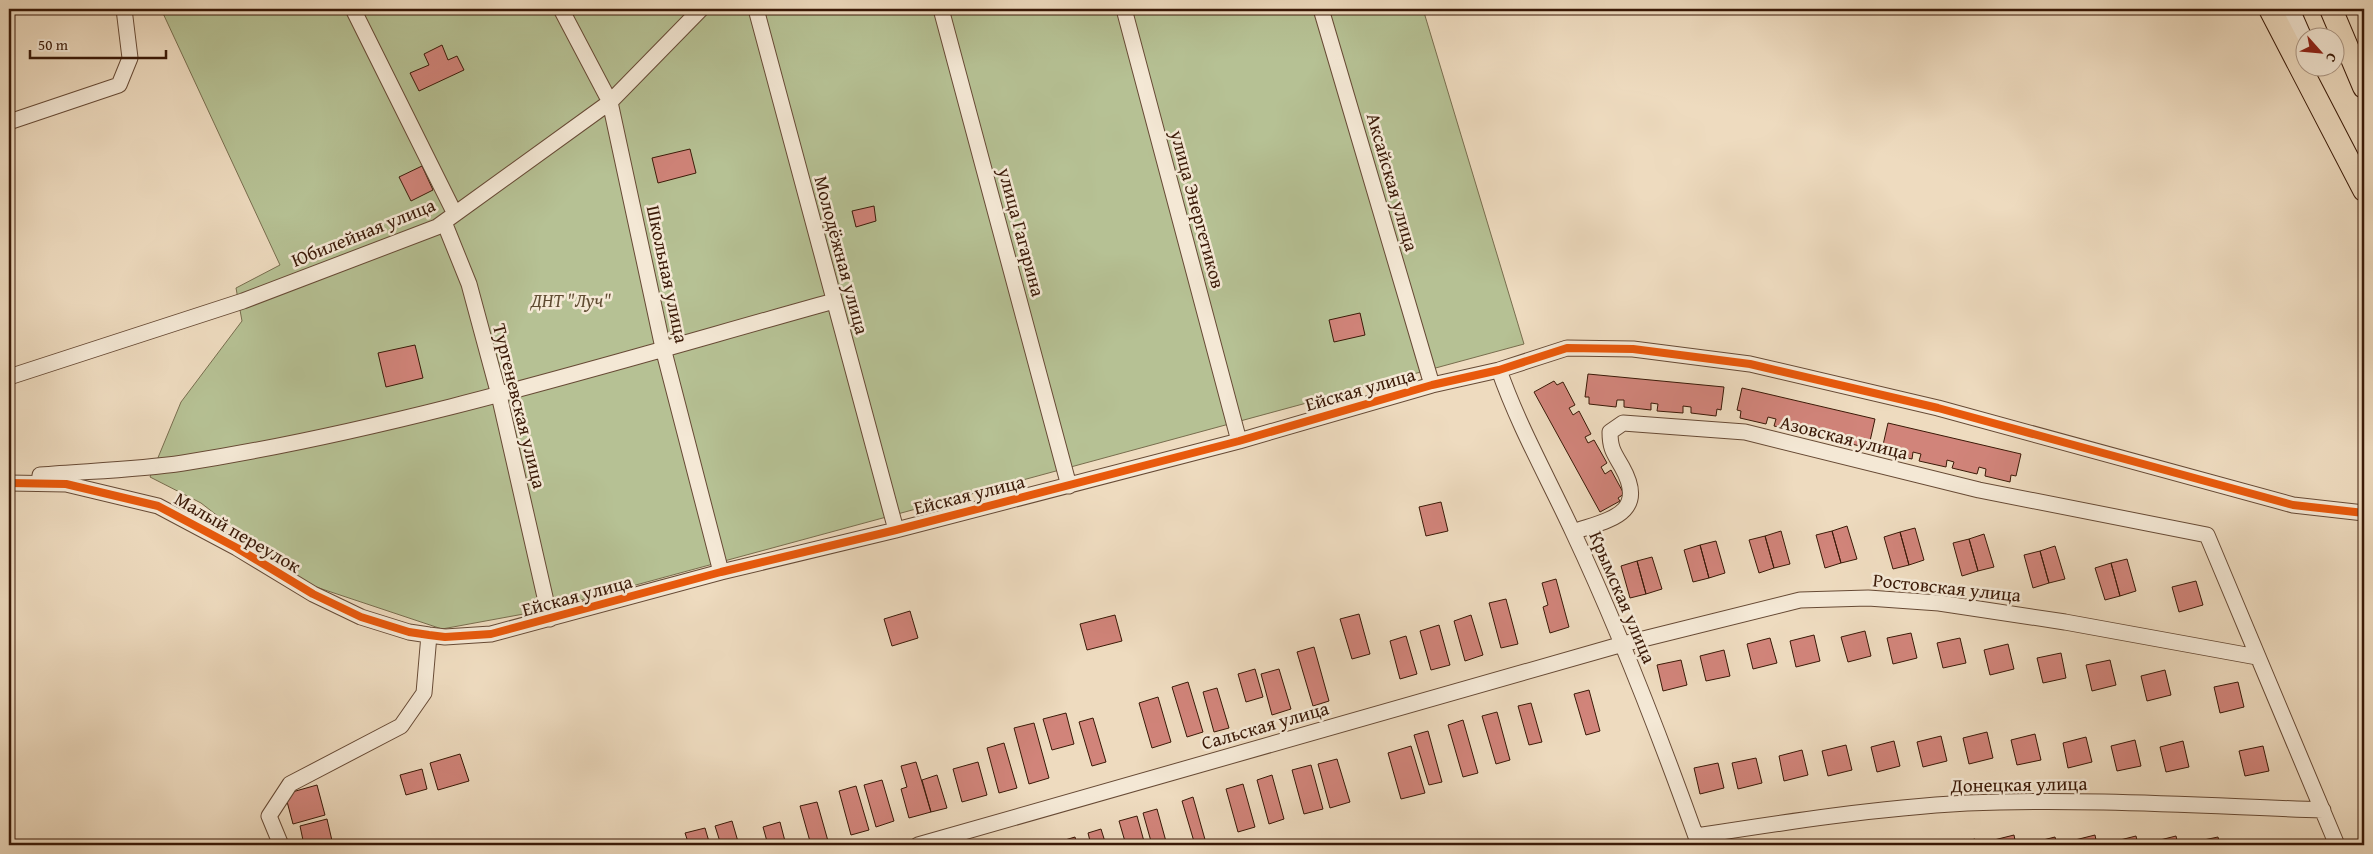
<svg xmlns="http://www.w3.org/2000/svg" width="2373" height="854" viewBox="0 0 2373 854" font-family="'Gentium Book Plus',serif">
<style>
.green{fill:#b6c194;stroke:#786d4e}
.building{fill:#d1847a;stroke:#3a1907}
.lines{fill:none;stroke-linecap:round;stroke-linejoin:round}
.street-casing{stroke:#674a35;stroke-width:17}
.secondary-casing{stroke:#3a1907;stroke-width:22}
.primary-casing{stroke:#3a1907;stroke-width:24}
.street{stroke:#f4e8d5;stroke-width:15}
.secondary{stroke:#f4e8d5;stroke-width:20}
.primary{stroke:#eedbbf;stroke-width:22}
.cycleway-casing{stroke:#f4e8d5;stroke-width:11}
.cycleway{stroke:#e8590c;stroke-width:8}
.labels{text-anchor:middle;stroke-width:5;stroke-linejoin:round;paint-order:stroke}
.street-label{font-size:19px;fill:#3a1907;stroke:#f4e8d5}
.park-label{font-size:19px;font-style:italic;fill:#5f4b31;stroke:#f4e8d5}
</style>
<rect width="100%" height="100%" fill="#eedbbf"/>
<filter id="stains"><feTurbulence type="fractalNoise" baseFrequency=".004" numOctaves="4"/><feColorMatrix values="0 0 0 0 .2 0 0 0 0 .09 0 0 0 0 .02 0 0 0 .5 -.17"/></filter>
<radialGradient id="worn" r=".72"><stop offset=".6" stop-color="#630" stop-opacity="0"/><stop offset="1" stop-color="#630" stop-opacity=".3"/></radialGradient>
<path class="green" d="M 161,9 L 1423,9 L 1524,344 L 540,611 L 442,629 L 304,583 L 201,503 L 150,477 L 181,402 L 242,321 L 236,288 L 280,265 Z"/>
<path class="building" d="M 442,45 L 448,60 L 457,56 L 464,70 L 419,91 L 410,73 L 429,65 L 424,54 Z
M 690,149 L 696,173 L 658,183 L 652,158 Z
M 422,166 L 433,190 L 411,201 L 399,177 Z
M 874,206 L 876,221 L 856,227 L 852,211 Z
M 1360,313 L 1365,335 L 1334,342 L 1329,320 Z
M 415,345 L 423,378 L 386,387 L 378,353 Z
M 1588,374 L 1724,387 L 1721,410 L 1717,409 L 1716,416 L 1691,413 L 1691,407 L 1683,406 L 1683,413 L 1657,411 L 1658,404 L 1651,403 L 1651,410 L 1624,407 L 1624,400 L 1617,400 L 1616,407 L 1589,404 L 1589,397 L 1585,397 Z
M 1554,381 L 1557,385 L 1563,382 L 1575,405 L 1569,408 L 1573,415 L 1579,411 L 1591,434 L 1585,437 L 1588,443 L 1594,440 L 1607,463 L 1601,467 L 1605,474 L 1611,470 L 1624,494 L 1618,498 L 1620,501 L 1600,512 L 1534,392 Z
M 1742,388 L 1875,419 L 1870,441 L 1866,440 L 1864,447 L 1839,441 L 1841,434 L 1833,433 L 1832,439 L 1807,434 L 1809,427 L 1802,425 L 1800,432 L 1774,426 L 1776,419 L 1768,417 L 1766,424 L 1740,418 L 1741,411 L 1737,410 Z
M 1888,423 L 2021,454 L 2016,476 L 2011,475 L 2010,482 L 1985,476 L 1986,469 L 1979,467 L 1977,474 L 1952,468 L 1954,462 L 1947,460 L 1946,467 L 1919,461 L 1921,454 L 1913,452 L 1912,459 L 1885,453 L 1887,446 L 1883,445 Z
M 1441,502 L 1448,531 L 1426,536 L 1419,507 Z
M 1847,526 L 1857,559 L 1841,563 L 1832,531 Z
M 1915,528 L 1924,560 L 1909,565 L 1900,532 Z
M 1781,531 L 1790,564 L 1774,568 L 1765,536 Z
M 1832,531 L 1841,563 L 1825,568 L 1816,535 Z
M 1900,532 L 1909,565 L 1893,569 L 1884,537 Z
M 1984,534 L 1994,567 L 1978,571 L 1969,539 Z
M 1765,536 L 1774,568 L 1759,573 L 1749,540 Z
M 1969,539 L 1978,571 L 1962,576 L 1953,543 Z
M 1716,541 L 1725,573 L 1709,578 L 1700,545 Z
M 1700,545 L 1709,578 L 1693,582 L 1684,550 Z
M 2055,546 L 2065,579 L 2049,583 L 2040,551 Z
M 2040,551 L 2049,583 L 2033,588 L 2024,555 Z
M 1652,557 L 1662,589 L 1646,594 L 1637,561 Z
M 2127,559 L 2136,591 L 2120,596 L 2111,563 Z
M 1637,561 L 1646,594 L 1630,598 L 1621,566 Z
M 2111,563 L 2120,596 L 2105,600 L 2095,568 Z
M 1556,579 L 1569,627 L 1550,633 L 1543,607 L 1548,605 L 1542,583 Z
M 2196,581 L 2203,605 L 2179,612 L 2172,587 Z
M 1506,599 L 1518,644 L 1501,648 L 1489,603 Z
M 910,611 L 918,638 L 892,646 L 884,619 Z
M 1359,614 L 1370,654 L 1352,659 L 1340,619 Z
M 1115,615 L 1122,641 L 1087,650 L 1080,624 Z
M 1471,615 L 1483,655 L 1465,661 L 1454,621 Z
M 1439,625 L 1450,665 L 1431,670 L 1420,631 Z
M 1865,631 L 1871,656 L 1848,662 L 1841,637 Z
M 1911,633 L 1917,658 L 1893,664 L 1887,638 Z
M 1814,635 L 1820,661 L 1796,667 L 1790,641 Z
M 1406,636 L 1417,674 L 1400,679 L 1390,641 Z
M 1770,638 L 1777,663 L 1753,669 L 1747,644 Z
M 1960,638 L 1966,663 L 1943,668 L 1937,643 Z
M 2008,644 L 2014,669 L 1990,675 L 1984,650 Z
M 1314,647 L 1329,701 L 1313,706 L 1297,652 Z
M 1724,650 L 1730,676 L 1706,681 L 1700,656 Z
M 2061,653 L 2066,678 L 2043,683 L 2037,658 Z
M 1681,660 L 1687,685 L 1663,691 L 1657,665 Z
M 2110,660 L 2116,685 L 2092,691 L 2086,665 Z
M 1255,669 L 1263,697 L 1246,702 L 1238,674 Z
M 1279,669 L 1291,709 L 1272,715 L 1261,674 Z
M 2165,670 L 2171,695 L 2147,701 L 2141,676 Z
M 1188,682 L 1203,732 L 1187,737 L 1172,687 Z
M 2238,682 L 2244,707 L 2220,713 L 2214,687 Z
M 1217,688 L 1229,728 L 1214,732 L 1203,692 Z
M 1589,690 L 1600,731 L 1586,735 L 1574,694 Z
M 1158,697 L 1171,742 L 1152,748 L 1139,703 Z
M 1531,703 L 1542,742 L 1529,745 L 1518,706 Z
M 1497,712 L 1510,760 L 1496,764 L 1482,716 Z
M 1066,713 L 1074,744 L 1052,750 L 1043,719 Z
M 1093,718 L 1106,762 L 1092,766 L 1079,722 Z
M 1463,720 L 1478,773 L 1463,777 L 1448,725 Z
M 1034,723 L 1049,778 L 1029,784 L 1014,728 Z
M 1428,731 L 1442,782 L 1429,785 L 1414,735 Z
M 1987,732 L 1993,758 L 1969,764 L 1963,738 Z
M 2035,734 L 2041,760 L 2017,765 L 2011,740 Z
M 1941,736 L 1947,761 L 1923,767 L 1917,742 Z
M 2086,737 L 2092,762 L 2068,768 L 2063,743 Z
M 2135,740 L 2141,766 L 2117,771 L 2111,746 Z
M 1894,741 L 1900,766 L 1877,772 L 1871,747 Z
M 2183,741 L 2189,767 L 2166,772 L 2160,747 Z
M 1004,743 L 1017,788 L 999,793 L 987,748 Z
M 1846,745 L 1852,770 L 1828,776 L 1822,751 Z
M 1411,746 L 1425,793 L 1401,799 L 1388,753 Z
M 2263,746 L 2269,771 L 2245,776 L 2239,751 Z
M 1802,750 L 1808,775 L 1784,781 L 1779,756 Z
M 460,754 L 469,781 L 438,790 L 430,763 Z
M 1756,758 L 1762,783 L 1738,789 L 1732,763 Z
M 1337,759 L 1350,802 L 1330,808 L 1318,764 Z
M 916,762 L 931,812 L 909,818 L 901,789 L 907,787 L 901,766 Z
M 978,762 L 987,795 L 962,802 L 953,769 Z
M 1718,763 L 1724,788 L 1700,794 L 1694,768 Z
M 1311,765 L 1323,809 L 1304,814 L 1292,770 Z
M 422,769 L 427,789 L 406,795 L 400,775 Z
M 937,775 L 947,808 L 931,812 L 922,780 Z
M 1272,775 L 1284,819 L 1269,824 L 1257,780 Z
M 882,780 L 894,821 L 876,827 L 864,785 Z
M 1243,784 L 1255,827 L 1238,832 L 1226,789 Z
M 317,785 L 325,815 L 293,824 L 285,794 Z
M 856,786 L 869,830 L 851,835 L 839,791 Z
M 1193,797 L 1206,843 L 1200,845 L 1195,845 L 1182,801 Z
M 817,802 L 828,841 L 811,845 L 800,806 Z
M 1157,809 L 1167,845 L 1152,845 L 1143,813 Z
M 1137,816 L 1145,845 L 1126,845 L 1119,821 Z
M 327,819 L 333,845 L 304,845 L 300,826 Z
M 732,821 L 739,845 L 721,845 L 715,826 Z
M 780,822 L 786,845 L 768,845 L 763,827 Z
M 705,828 L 710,845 L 689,845 L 685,833 Z
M 1101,829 L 1106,845 L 1091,845 L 1088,833 Z
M 2014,835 L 2016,845 L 1991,845 L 1990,841 Z
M 2095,835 L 2097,845 L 2072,845 L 2071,841 Z
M 2136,836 L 2138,845 L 2113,845 L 2112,842 Z
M 2176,836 L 2178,845 L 2153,845 L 2152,842 Z
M 1075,837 L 1077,845 L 1056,845 L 1055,843 Z
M 2055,837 L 2057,845 L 2032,845 L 2031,843 Z
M 2218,837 L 2220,845 L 2195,845 L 2194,842 Z
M 1975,839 L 1976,845 L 1951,845 Z
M 1895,840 L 1896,845 L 1873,845 Z
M 1933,840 L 1934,845 L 1913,845 Z
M 2258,840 L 2259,845 L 2238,845 Z
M 375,841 L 376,845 L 360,845 Z
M 2304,841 L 2305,845 L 2286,845 Z"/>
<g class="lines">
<g class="street-casing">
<path id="street" d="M 353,9 L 455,214
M 561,9 L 610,102 L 663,348 L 721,572
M 756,9 L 896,530
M 941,9 L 1069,486
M 1124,9 L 1239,441
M 1321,9 L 1432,385
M 9,122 L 119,85 L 130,58 L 124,9
M 444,222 L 469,284 L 499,395 L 550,619
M 1499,370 C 1519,427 1548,478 1573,532 C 1621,634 1661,739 1699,845
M 9,377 L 243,301 L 437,227 L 610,102 L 701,9
M 40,475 C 87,471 136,470 183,463 C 404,428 618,361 834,301
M 9,483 L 66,484 L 158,506 L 237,548 L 313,594 L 361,617 L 409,632 L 429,635 L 445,637 L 491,634 L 721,572 L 896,530 L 1239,441 L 1432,385 L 1499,370 L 1567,348 L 1633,349 L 1750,364 L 1938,408 L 2293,505 L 2364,513
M 1573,532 C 1607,520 1649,515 1622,467 C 1614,453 1610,449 1610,432 L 1623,423 L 1745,432 L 1979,490 L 2207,535 L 2337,845
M 1696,836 C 1786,822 1876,808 1967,803 C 2085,798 2205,806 2323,810
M 281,845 L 269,816 L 290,784 L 401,726 L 424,693 L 429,635
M 918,845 L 1623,644 L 1800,600 L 1868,598 L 1939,603 L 2065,622 L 2257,657"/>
</g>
<g class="secondary-casing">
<path id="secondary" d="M 2289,9 L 2306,48"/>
</g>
<g class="primary-casing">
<path id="primary" d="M 2270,9 L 2364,190
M 2331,9 L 2364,87"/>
</g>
<use href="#street" class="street"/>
<use href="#secondary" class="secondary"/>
<use href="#primary" class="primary"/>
<g class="cycleway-casing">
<path id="cycleway" d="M 9,483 L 66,484 L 158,506 L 237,548 L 313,594 L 361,617 L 409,632 L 429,635 L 445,637 L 491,634 L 721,572 L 896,530 L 1239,441 L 1432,385 L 1499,370 L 1567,348 L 1633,349 L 1750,364 L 1938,408 L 2293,505 L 2364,513"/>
</g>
<use href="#cycleway" class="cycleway"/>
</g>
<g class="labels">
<g class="street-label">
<text transform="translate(1393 182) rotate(74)" y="7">Аксайская улица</text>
<text transform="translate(1198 209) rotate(75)" y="7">улица Энергетиков</text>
<text transform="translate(363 232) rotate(-22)" y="7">Юбилейная улица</text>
<text transform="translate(1022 232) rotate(75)" y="7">улица Гагарина</text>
<text transform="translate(842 255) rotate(75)" y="7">Молодёжная улица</text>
<text transform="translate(668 274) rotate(78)" y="7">Школьная улица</text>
<text transform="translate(1360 389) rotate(-16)" y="7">Ейская улица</text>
<text transform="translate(520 406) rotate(76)" y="7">Тургеневская улица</text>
<text transform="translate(1844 437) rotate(14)" y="7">Азовская улица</text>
<text transform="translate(969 494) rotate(-14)" y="7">Ейская улица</text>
<text transform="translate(238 532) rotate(30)" y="7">Малый переулок</text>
<text transform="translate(1947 587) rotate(6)" y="7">Ростовская улица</text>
<text transform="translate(577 595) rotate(-15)" y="7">Ейская улица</text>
<text transform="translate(1623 597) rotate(67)" y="7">Крымская улица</text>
<text transform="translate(1265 725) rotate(-16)" y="7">Сальская улица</text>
<text transform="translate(2019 784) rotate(-1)" y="7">Донецкая улица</text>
</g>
<g class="park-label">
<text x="571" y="307">ДНТ "Луч"</text>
</g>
</g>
<rect width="2373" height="854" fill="none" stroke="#eedbbf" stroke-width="30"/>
<rect x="10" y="10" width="2353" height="834" fill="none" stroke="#3a1907" stroke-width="2.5"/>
<rect x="15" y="15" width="2343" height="824" fill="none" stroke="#3a1907"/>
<g transform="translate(2320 52) rotate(117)"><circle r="24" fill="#f4e8d5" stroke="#aa9583"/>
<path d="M0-4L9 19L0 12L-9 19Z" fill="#8f2418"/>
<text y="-8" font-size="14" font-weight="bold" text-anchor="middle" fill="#3a1907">С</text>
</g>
<path d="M30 50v8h136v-8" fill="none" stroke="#3a1907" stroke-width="2.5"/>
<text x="38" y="50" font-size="15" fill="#3a1907" stroke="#f4e8d5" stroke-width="4" paint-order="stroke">50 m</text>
<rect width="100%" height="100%" filter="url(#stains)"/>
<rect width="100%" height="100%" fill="url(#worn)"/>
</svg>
